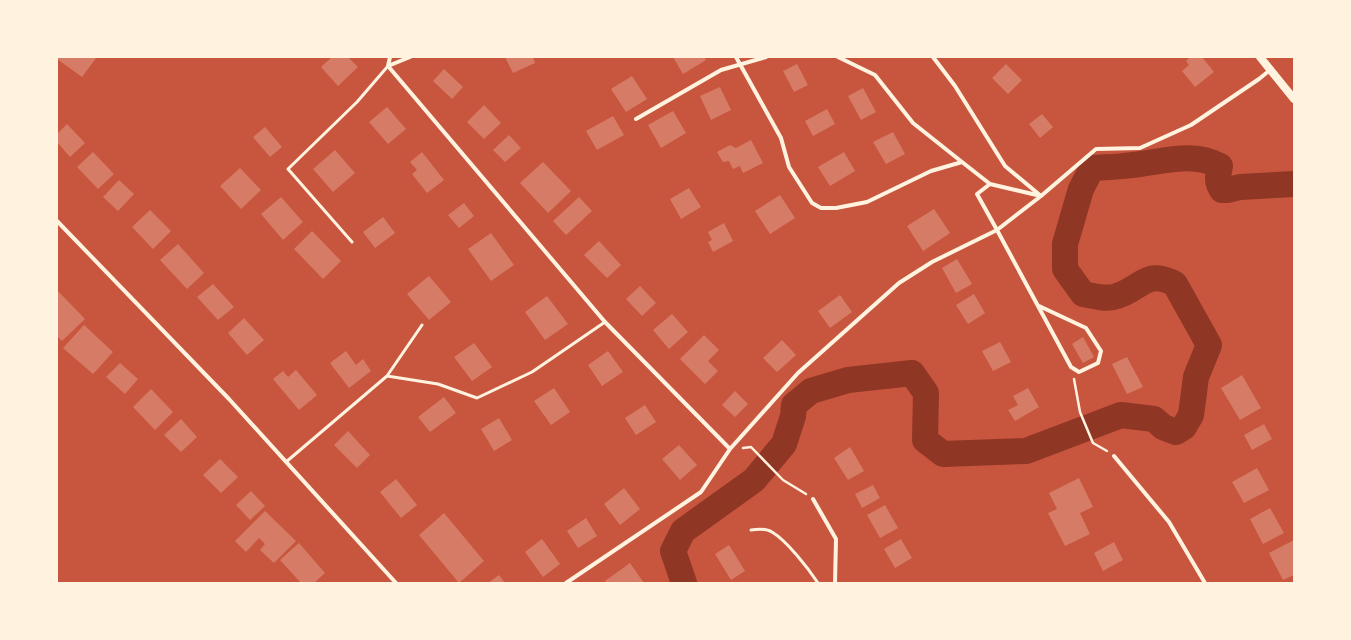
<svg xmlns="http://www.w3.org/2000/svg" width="1351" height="640" viewBox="0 0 1351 640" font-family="'Work Sans',sans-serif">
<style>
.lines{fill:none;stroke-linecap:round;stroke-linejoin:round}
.river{stroke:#8f3625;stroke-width:26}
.building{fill:#d67c66}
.path{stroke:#fff3e0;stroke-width:2.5}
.service{stroke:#fff3e0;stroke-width:3}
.minor{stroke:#fff3e0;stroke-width:4}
.secondary{stroke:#fff3e0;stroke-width:8}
</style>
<rect width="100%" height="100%" fill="#c8553d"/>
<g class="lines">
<path class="river" d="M 684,583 L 673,551 L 683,531 L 754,480 L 784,444 L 793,416 L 794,405 L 811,391 L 848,380 L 912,373 L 926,393 L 925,440 L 943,454 L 1026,451 L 1121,415 L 1154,419 L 1163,427 L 1176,432 L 1184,427 L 1191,415 L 1196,377 L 1209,345 L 1175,284 C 1147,268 1141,289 1117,296 C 1107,300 1093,296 1083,294 L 1065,269 L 1065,244 L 1081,189 L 1092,168 C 1106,167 1119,167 1132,165 C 1162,162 1192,151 1220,166 C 1218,176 1216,181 1222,190 L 1228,190 L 1240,187 L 1294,184"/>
</g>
<path class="building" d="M 57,57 L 95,57 L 96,58 L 82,77 L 57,59 Z
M 332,57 L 348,57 L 358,67 L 338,86 L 321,67 Z
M 505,57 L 533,57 L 535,63 L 513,73 Z
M 673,57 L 704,57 L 706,60 L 683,74 Z
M 1190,57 L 1202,57 L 1214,72 L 1195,87 L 1182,71 L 1189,65 L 1186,61 Z
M 797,64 L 808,85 L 794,92 L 783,71 Z
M 1006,64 L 1022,80 L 1008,94 L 992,78 Z
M 444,69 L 463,87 L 452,99 L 433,81 Z
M 632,76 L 647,99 L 626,112 L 611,89 Z
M 720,87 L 731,110 L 711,120 L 700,96 Z
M 863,88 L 876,112 L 861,120 L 848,96 Z
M 484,105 L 501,123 L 484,139 L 467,122 Z
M 387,107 L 406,129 L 388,144 L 369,122 Z
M 827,109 L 835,124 L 813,136 L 805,121 Z
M 673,111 L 686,133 L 661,148 L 648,125 Z
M 1042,114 L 1053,127 L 1040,138 L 1029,124 Z
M 613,116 L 624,135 L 597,150 L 586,131 Z
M 67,124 L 85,143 L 70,157 L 57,142 L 57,134 Z
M 265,127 L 282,147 L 270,157 L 253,137 Z
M 893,132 L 905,154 L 886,164 L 873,142 Z
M 509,135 L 521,148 L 505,162 L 493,150 Z
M 751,140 L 763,163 L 743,173 L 740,166 L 733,169 L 729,161 L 723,162 L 717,152 L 730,145 L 736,148 Z
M 335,150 L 355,173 L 333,192 L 313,169 Z
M 93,152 L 114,174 L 98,189 L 77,167 Z
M 422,152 L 444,180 L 427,193 L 412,174 L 417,170 L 410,162 Z
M 844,152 L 855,171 L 830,186 L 818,167 Z
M 543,162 L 571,191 L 548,213 L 520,183 Z
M 240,168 L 261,190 L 241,209 L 220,186 Z
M 119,180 L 134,194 L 118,211 L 103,197 Z
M 689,188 L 701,207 L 681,219 L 670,199 Z
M 780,195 L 795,218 L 770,234 L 755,211 Z
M 281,197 L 303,222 L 283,240 L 261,214 Z
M 579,197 L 592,211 L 566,235 L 553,221 Z
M 464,203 L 474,216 L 459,228 L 448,215 Z
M 934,209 L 950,233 L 923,251 L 907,226 Z
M 150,210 L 171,231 L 153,249 L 132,227 Z
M 383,217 L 395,233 L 375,248 L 363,232 Z
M 724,223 L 733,241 L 713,252 L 708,242 L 712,240 L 708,232 Z
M 312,231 L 341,261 L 323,279 L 294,249 Z
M 491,233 L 514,265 L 491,281 L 468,249 Z
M 599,241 L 621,265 L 607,278 L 584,255 Z
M 178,244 L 204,273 L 187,289 L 160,260 Z
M 957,259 L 972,284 L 956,293 L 942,268 Z
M 429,276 L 451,302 L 429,320 L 407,294 Z
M 213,284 L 234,307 L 218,320 L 197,297 Z
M 640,286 L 656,303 L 642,316 L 626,299 Z
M 57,290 L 85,319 L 62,341 L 57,336 Z
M 974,294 L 985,313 L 968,324 L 956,305 Z
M 840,295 L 852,312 L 830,328 L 818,311 Z
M 547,296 L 568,324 L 545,340 L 525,312 Z
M 672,314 L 688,332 L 669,349 L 653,330 Z
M 244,318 L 264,340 L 247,355 L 228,333 Z
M 84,325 L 113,352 L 93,374 L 63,348 Z
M 704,335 L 719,350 L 708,361 L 718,371 L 705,384 L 680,359 Z
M 1083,337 L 1094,357 L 1083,363 L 1072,344 Z
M 782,340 L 796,355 L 777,372 L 763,358 Z
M 1000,342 L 1011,362 L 993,371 L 982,351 Z
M 474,343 L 492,367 L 472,381 L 454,357 Z
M 346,351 L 356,365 L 363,359 L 371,371 L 349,388 L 330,363 Z
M 608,351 L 623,372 L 602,386 L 588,365 Z
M 1127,357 L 1143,387 L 1127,394 L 1112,364 Z
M 120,363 L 138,379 L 125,394 L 106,377 Z
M 296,370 L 317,395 L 299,410 L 273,379 L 283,371 L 288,377 Z
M 1242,375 L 1261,408 L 1240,420 L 1221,388 Z
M 554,388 L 570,412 L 551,425 L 534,401 Z
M 1028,388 L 1039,407 L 1015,421 L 1008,410 L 1018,405 L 1013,396 Z
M 151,389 L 173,412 L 155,430 L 133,407 Z
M 735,391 L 748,404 L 735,417 L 722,405 Z
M 444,397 L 456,413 L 430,432 L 418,417 Z
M 645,405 L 656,422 L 636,435 L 625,418 Z
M 499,418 L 512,440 L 494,451 L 481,429 Z
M 181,419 L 197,437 L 181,452 L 164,435 Z
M 1264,424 L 1272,439 L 1252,450 L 1244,435 Z
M 348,431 L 370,455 L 357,468 L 334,445 Z
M 679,445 L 697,465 L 680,480 L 662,459 Z
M 850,447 L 864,471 L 848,480 L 834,458 Z
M 220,459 L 238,477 L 221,493 L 203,475 Z
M 1257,468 L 1269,490 L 1244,503 L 1232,482 Z
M 1079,478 L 1093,507 L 1080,513 L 1090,534 L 1065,546 L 1048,513 L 1057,509 L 1049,493 Z
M 396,479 L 417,505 L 401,518 L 380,492 Z
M 873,485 L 880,498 L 862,508 L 855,494 Z
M 624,488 L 640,509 L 620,525 L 604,504 Z
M 251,491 L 265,506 L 250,520 L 236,505 Z
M 885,505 L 898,528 L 880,538 L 867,515 Z
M 1270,508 L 1284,533 L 1263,544 L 1250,519 Z
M 265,511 L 296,541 L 274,563 L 260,550 L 265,544 L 259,538 L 246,552 L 235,541 Z
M 444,513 L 484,561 L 459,583 L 419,535 Z
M 586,518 L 597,536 L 578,548 L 567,531 Z
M 542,539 L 560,564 L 543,577 L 525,552 Z
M 901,539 L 912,558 L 895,568 L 884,549 Z
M 1294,540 L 1294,575 L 1283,580 L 1269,553 Z
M 1114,542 L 1123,560 L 1103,571 L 1094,553 Z
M 299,543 L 325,573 L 314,583 L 301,583 L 280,560 Z
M 729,545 L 745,571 L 731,580 L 715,554 Z
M 630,563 L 644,583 L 607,583 L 605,581 Z
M 499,575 L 505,583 L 488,583 Z"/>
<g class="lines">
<path class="path" d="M 1074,379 L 1080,412 L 1093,443 L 1107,451
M 743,448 L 751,447 L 783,480 L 806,494"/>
<path class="service" d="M 352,242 L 288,169 L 357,102 L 388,66
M 387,376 L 422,325
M 286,462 L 387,376 L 438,384 L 477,398 L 532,372 L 605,322
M 751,530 C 758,529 766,528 772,532 C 787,541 808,568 818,583"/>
<path class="minor" d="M 390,57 L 388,66 L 605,322 L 730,449
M 736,57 L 781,138 L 789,167 L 812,203 L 821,208 L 836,208 L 867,202 L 931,171 L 962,162 L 990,184
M 838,57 L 875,75 L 913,123 L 962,162
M 933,57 L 955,86 L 1005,166 L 1041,196 L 997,230 L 1071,367 L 1079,372 L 1098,363 L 1101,351 L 1086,328 L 1039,306
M 388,66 L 410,57
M 636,119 L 721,70 L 766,57
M 57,221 L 229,399 L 396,583
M 1114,456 L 1169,522 L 1205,583
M 813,499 L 836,539 L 835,583
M 566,583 L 701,492 L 730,449 L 798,373 L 899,283 L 932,262 L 997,230 L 977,194 L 990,184 L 1041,196 L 1096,149 L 1140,148 L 1191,125 L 1259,79 L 1270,70"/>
<path class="secondary" d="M 1260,57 L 1294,99"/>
</g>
<rect width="1351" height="640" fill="none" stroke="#fff3e0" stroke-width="116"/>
</svg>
